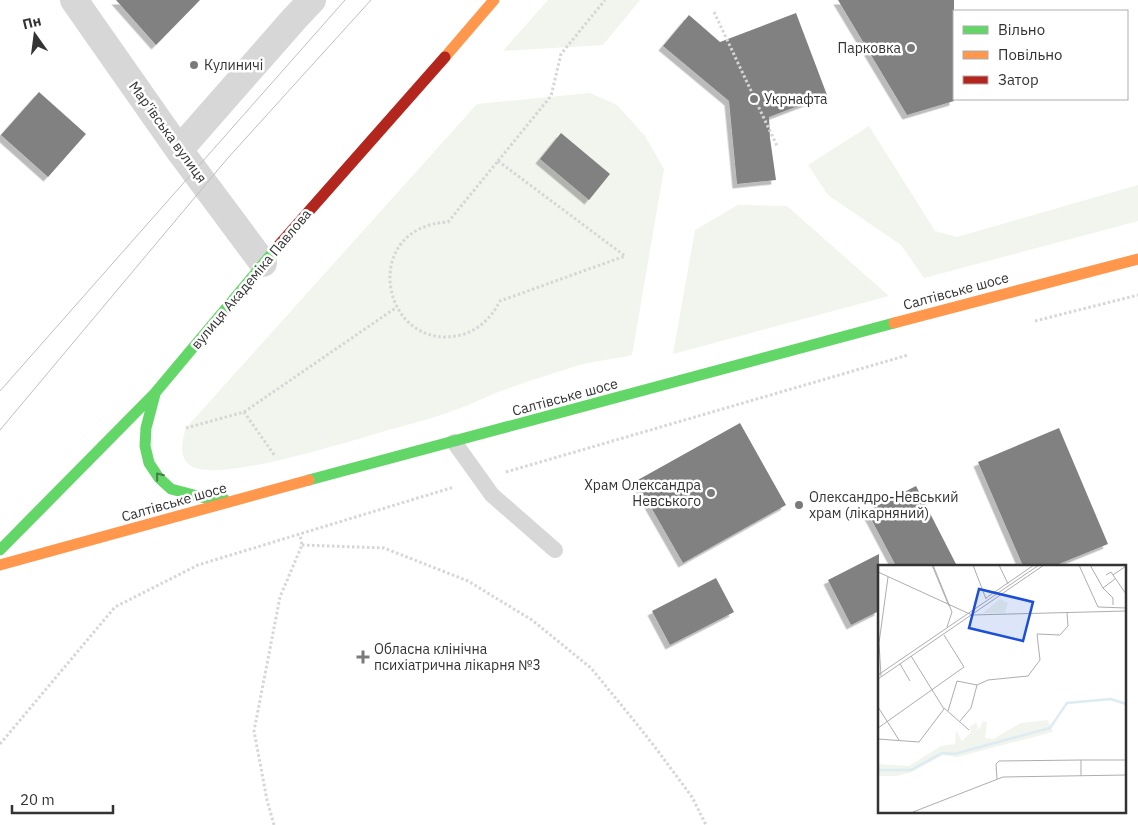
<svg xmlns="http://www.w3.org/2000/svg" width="1138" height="825" viewBox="0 0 1138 825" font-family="'IBM Plex Sans',sans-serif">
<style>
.green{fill:#f1f5ed}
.building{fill:#818181;filter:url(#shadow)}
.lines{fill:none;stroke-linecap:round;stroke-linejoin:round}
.path{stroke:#d6d6d6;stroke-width:3;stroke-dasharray:2.5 2.5;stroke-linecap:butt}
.lane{stroke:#d7d7d7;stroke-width:16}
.street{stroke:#d7d7d7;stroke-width:28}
.fast{stroke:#63d668;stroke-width:11}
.slow{stroke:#ff974d;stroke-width:11}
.jam{stroke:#b3261e;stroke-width:11}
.tram{stroke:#bebebe;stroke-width:1}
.oneway{stroke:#497c4b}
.poi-dot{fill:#7a7a7a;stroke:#fff;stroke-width:2}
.labels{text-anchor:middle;stroke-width:5;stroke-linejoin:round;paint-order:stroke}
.poi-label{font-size:14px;fill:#333;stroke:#fff;text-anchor:start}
.street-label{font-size:14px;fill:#333;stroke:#fff}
.inset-river{fill:none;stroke:#ddebf3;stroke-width:2.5}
.inset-road{fill:none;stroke:#adadad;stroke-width:1}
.view{fill:#1d4ed8;fill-opacity:0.15;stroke:#1d4ed8;stroke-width:2.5}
.inset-edge{fill:none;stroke:#333;stroke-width:2.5}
</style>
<defs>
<filter id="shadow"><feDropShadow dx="-4.5" dy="4.5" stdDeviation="0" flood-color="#0004"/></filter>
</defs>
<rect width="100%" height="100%" fill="#fff"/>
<path class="green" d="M 548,0 L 640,0 L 603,45 L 503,51 Z
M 590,93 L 617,105 L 645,136 L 664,169 L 632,355 C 613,359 594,361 576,366 C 551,374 525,382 501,391 C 481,399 461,409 441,415 C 416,423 390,429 365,437 C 333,446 218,482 191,466 C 178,458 182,440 186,428 L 477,104 Z
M 869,126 L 935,231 L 957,237 L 1138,185 L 1138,221 L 924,278 L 901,245 L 828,195 L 808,165 Z
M 738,205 L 787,206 L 889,296 L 673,354 L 695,230 Z"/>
<path class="building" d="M 116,0 L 200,0 L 156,45 Z
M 838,0 L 954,0 L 954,101 L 907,115 Z
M 796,13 L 827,95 L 769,117 L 770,138 L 776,180 L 737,184 L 729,101 L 663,46 L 689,15 L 720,42 Z
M 39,92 L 86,134 L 48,177 L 1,135 Z
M 561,133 L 610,174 L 589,200 L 540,159 Z
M 740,423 L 786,505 L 683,563 L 636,481 Z
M 1059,428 L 1108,544 L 1054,566 L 1023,566 L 978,462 Z
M 916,486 L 957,566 L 896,566 L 867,511 Z
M 879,554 L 879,611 L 851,625 L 828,580 Z
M 716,578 L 734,612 L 670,645 L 652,611 Z"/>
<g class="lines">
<path class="path" d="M 714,12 L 777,146
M 498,161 L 625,256 L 500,301 C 492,317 479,330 461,335 C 382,354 357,227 448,222 Z
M 498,161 L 551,96 L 561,54 L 605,0
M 1035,321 L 1138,295
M 244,412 L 397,307
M 186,428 L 244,412 L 275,456
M 506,472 L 908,355
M 302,545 L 384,548 L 468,581 L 532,620 L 591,668 L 636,723 L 658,751 L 692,797 L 706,825
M 0,744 L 115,607 L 198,565 L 454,487
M 274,825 L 267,800 L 254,731 L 280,597 L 302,545 L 300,534"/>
<path class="lane" d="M 454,442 L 492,495 L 555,550"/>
<path class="street" d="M 74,0 L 179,150 L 263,263
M 179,150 L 295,18 L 312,0"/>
<path class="fast" d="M 155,394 L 146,428 L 145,446 L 149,463 L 159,478 L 171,489 L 205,498 L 224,499
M 309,480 L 894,323
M 0,550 L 155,393 L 279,245"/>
<path class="slow" d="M 445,57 L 494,0
M 894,323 L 1138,259
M 0,565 L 309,480"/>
<path class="jam" d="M 279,245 L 445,57"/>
<path class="tram" d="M 0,391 L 345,0
M 0,430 L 227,159 L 371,0"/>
</g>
<defs><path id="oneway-chevron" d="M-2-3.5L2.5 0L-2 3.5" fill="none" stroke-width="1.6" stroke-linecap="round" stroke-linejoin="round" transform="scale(1.25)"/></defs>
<use class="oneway" href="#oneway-chevron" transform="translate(159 476) rotate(-129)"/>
<g class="poi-dot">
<circle cx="911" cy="48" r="5"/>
<circle cx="194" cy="65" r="5"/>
<circle cx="754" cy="99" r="5"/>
<circle cx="711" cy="493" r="5"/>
<circle cx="799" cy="505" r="5"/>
<path d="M360.5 649.5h5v5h5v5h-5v5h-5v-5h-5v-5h5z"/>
</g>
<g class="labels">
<g class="poi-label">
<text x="901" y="53" text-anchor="end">Парковка</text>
<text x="204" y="70">Кулиничі</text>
<text x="764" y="104">Укрнафта</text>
<text x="701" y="490" text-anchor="end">Храм Олександра<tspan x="701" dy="16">Невського</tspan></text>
<text x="809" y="502">Олександро-Невський<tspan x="809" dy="16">храм (лікарняний)</tspan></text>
<text x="374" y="654">Обласна клінічна<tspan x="374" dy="16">психіатрична лікарня №3</tspan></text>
</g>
<g class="street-label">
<text transform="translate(168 132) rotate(54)" y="5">Мар'ївська вулиця</text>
<text transform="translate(251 279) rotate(-50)" y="5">вулиця Академіка Павлова</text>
<text transform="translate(956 291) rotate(-15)" y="5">Салтівське шосе</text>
<text transform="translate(565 397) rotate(-15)" y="5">Салтівське шосе</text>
<text transform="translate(174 502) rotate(-16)" y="5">Салтівське шосе</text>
</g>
</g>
<g transform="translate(878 565)">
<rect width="248" height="248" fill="#fff"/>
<path d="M 122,34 L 130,38 L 127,48 L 105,48 ZM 170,155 L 175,167 L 79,192 L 65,190 L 34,207 L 19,211 L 0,211 L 0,199 L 31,201 L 63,181 L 77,179 L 78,165 L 84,176 L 93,167 L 91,162 L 98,158 L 100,163 L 97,166 L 102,163 L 105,156 L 109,157 L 107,173 L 115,174 L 143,158 Z" fill="#f1f5ed"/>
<path class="inset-river" d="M 0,205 L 33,205 L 64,188 L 76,189 L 172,163 L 189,138 L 233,134 L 248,139"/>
<path class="inset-road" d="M 54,0 L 71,41M 55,0 L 74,47 L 69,62M 95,0 L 108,34M 121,0 L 130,19M 201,0 L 220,42 L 248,43M 212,0 L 225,23 L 237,14M 0,7 L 94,50 L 248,46M 228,10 L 233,7 L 248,29M 235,10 L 248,1M 225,23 L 235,33 L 235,40M 108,33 L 156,0M 22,99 L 32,116M 0,110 L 161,0M 3,111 L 1,78 L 10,12M 0,114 L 166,0M 99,120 L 110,115 L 150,111 L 162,95 L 159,69 L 182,70 L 190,61 L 189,48M 0,142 L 21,175M 66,143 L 91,165M 70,146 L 79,116 L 99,120 L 93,143 L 82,156M 0,163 L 86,102 L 66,70M 0,174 L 41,177 L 66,144 L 33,91M 203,195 L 248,195M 119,214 L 118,199 L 121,196 L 203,195 L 203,211M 35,247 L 125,212 L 248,210"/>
<path class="view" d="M 101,24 L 155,37 L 145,76 L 91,63 Z"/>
<rect width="248" height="248" class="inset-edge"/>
</g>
<rect x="953" y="10" width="175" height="90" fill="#ffffff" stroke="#adadad"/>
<rect x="963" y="26" width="25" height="8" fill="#63d668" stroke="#adadad"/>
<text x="998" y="35" font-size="15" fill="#333333">Вільно</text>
<rect x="963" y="51" width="25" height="8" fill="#ff974d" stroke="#adadad"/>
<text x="998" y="60" font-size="15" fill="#333333">Повільно</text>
<rect x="963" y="76" width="25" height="8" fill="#b3261e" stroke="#adadad"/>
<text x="998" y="85" font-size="15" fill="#333333">Затор</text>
<g transform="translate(35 35) rotate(346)" stroke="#ffffff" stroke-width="4" paint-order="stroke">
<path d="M0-4L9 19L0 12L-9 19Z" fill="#333333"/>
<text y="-8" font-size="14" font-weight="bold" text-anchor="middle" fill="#333333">Пн</text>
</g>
<path d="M12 805v8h101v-8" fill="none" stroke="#333333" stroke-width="2.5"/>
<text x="20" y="805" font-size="15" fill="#333333" stroke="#ffffff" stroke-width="4" paint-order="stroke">20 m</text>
</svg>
